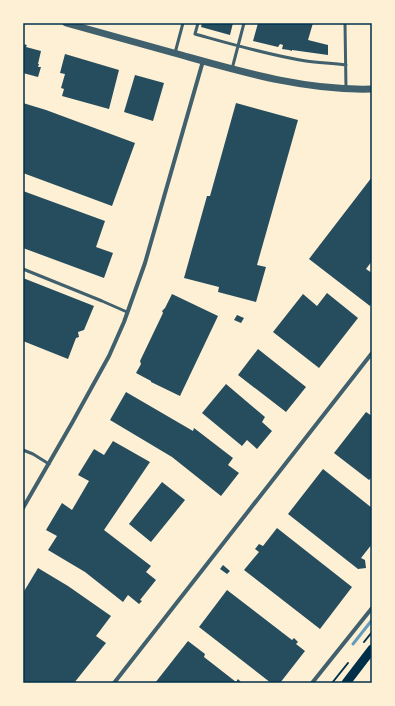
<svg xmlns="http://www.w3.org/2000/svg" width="395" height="706" viewBox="0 0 395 706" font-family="'Roboto Condensed',sans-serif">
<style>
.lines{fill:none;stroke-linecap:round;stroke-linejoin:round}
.stream{stroke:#669bbc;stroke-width:3}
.building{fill:#264d5e}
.path{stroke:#003049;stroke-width:2}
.service{stroke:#3f606c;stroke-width:3}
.minor{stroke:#3f606c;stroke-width:4}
.tertiary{stroke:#3f606c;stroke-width:7}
.trunk{stroke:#003049;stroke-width:9}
.neatline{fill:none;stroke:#003049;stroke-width:1.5}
</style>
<rect width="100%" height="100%" fill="#fdf0d5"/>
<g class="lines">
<path class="stream" d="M 353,644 L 372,620"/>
</g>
<path class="building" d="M 202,23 L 233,23 L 230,35 L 201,27 Z
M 258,23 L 313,23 L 308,40 L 328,45 L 328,55 L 292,50 L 292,51 L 289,50 L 282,49 L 283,45 L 280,44 L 278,47 L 253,41 Z
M 23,44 L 27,45 L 26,47 L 41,51 L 38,64 L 39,64 L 38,67 L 41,67 L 38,77 L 23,73 L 24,62 L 23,61 Z
M 65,54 L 119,70 L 109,109 L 62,96 L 64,89 L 61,88 L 65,74 L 60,73 Z
M 135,75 L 164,83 L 153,121 L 124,112 Z
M 23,103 L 46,110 L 135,143 L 112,206 L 23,173 Z
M 236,103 L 298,120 L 257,265 L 266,267 L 256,302 L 218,292 L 219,287 L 184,278 L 207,196 L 210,196 Z
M 372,177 L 372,261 L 366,269 L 372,273 L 372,303 L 370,306 L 309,259 Z
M 23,191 L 105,221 L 96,247 L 113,253 L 104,278 L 23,248 Z
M 23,278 L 94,306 L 84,330 L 78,332 L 79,337 L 76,338 L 68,359 L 23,341 Z
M 327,293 L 358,318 L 319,368 L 273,332 L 303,294 L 317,306 Z
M 172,294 L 218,316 L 180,396 L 151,382 L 151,381 L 136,373 L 141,364 L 140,361 L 163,313 L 162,311 L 165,308 Z
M 237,315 L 244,318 L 241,323 L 234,320 Z
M 258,349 L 306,387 L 286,412 L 238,375 Z
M 226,384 L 265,417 L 262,422 L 272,431 L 257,449 L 247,440 L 242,446 L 202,413 Z
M 126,392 L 193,431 L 194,428 L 233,458 L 228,465 L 239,473 L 221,496 L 172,457 L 110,420 Z
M 366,412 L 372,416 L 372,477 L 369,480 L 334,453 Z
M 113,441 L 150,462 L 104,530 L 151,566 L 146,572 L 156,580 L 140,600 L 142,601 L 139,604 L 128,595 L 123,602 L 85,572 L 48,550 L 57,536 L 46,530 L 62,503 L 72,510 L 89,481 L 78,475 L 94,449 L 104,455 Z
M 323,469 L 372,508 L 372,544 L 361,558 L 365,560 L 366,568 L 358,569 L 288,514 Z
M 162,482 L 185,500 L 151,542 L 129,524 Z
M 277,528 L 352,587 L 320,629 L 244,570 L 259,552 L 255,549 L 259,544 L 263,546 Z
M 223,565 L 230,571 L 227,574 L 220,569 Z
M 38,568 L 68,586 L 111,616 L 96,636 L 106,643 L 74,683 L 23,683 L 23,593 Z
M 227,590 L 292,640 L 294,638 L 298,642 L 296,644 L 305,651 L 280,683 L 271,683 L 199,627 Z
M 188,641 L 205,654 L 204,657 L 236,682 L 238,679 L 242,683 L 155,683 Z"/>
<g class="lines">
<path class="path" d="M 364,642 L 372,632
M 332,683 L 348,663"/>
<path class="service" d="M 198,23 L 195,34 C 231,44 268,55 306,61 C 319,63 333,63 346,65
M 345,23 L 346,89
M 175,53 L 183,23
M 232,69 L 244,23
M 23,269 L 102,301 L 127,312
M 23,450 L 33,454 L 49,464"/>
<path class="minor" d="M 23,508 L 72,423 L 109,356 L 124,322 L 145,263 L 203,61
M 114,683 L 372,353
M 312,683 L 372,608"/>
<path class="tertiary" d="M 66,23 C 102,33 138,43 174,53 C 239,71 304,91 372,89"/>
<path class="trunk" d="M 346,683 L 372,649"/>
</g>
<rect width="395" height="706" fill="none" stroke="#fdf0d5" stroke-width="48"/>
<rect x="24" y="24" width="347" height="658" class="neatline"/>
</svg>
